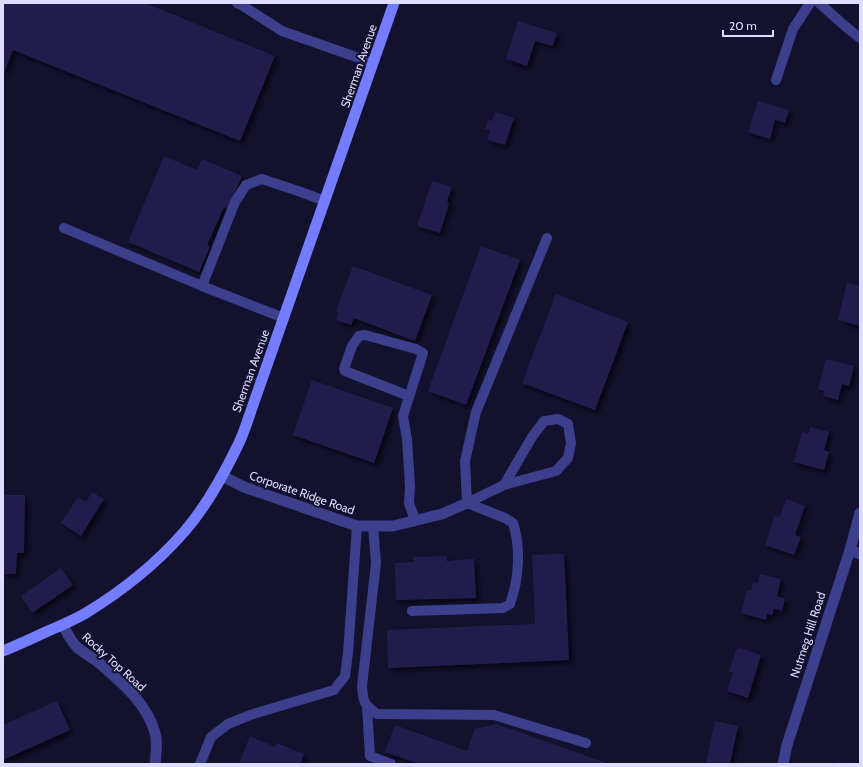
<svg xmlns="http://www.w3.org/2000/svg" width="863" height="767" viewBox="0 0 863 767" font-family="Cabin,sans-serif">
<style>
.building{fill:#221d4e;filter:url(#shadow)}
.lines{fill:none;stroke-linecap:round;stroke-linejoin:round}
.service{stroke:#3b3f8c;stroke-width:10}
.minor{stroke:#3b3f8c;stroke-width:11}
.secondary{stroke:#747cff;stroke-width:11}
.labels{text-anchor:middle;stroke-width:4;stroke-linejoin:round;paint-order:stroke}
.street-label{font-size:12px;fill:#deddff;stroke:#13112d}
</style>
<defs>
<filter id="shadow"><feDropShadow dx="3.5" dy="3.5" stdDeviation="2" flood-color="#0009"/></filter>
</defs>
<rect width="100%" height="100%" fill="#13112d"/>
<path class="building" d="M 3,3 L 145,3 L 275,56 L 240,141 L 13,50 L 3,76 Z
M 518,21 L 557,33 L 553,46 L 535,41 L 527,66 L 506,59 Z
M 758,101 L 789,110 L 785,123 L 775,120 L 770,139 L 748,132 Z
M 495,112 L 514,118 L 505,145 L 487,140 L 490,130 L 485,129 L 488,120 L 492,121 Z
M 164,156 L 197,170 L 202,159 L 242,176 L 228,209 L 224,207 L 207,245 L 210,246 L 199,272 L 128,242 Z
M 432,181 L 452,187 L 447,201 L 449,204 L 440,233 L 417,226 Z
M 481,246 L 520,260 L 466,405 L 428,391 Z
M 353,266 L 432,295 L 415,341 L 354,318 L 351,325 L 336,320 L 339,312 L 336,311 Z
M 847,283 L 860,286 L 860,326 L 838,320 Z
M 556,294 L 628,322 L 595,410 L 522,383 Z
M 826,359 L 854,366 L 849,386 L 842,384 L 838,400 L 823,396 L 824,391 L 818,389 Z
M 312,380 L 393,408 L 374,463 L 293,435 Z
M 810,427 L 829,432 L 824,450 L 829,452 L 824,470 L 794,462 L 802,432 L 808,434 Z
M 92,492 L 104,499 L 81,536 L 61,523 L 78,497 L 86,502 Z
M 3,495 L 25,495 L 24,553 L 17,553 L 16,574 L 3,574 Z
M 786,499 L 805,506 L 795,535 L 801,537 L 794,555 L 765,545 L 775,516 L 780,517 Z
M 564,554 L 569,660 L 388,668 L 387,630 L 535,624 L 532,555 Z
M 447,556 L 447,561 L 474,559 L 476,598 L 396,600 L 395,563 L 414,562 L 413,557 Z
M 61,568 L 73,585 L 32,613 L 21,596 Z
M 760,574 L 781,579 L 777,596 L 785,599 L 782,611 L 774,609 L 772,615 L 767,614 L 766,620 L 741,613 L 747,590 L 751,591 L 753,582 L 758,583 Z
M 737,647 L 761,655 L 748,698 L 727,691 L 733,673 L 729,672 Z
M 57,701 L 70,730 L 3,760 L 3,725 Z
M 715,721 L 738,726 L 730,764 L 706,763 Z
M 496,724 L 609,764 L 419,764 L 385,752 L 395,725 L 467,751 L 475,729 Z
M 250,736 L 275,747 L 277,743 L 304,754 L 300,764 L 239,764 Z
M 838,762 L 847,763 L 847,764 L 837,764 Z"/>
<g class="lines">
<path class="service" d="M 237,3 L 243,6 L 282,31 L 373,63
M 819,3 L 846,27 L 860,38
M 776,80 L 793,29 L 810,3
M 64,228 L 202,286
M 284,318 L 202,286 L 235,202 L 246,185 L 262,179 L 298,191 L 325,201
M 409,396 L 345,371 L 344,369 L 352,346 L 359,336 L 365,335 L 416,349 L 423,353 L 403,416 L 407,439 L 410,486 L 409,503 L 415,520
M 467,503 L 465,461 L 476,412 L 547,238
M 467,503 L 504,485 L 556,471 L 568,458 L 571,443 L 568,424 L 558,419 L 544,421 L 532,437 L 504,485
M 373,526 L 376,563 L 362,686 C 363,702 364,705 377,714 L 494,715 L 586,743
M 412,611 L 503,608 L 510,604 C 519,579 521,548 513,523 L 505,518 L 467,503
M 367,707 L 370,756 L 391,764
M 200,764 L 211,737 L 228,724 L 250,715 L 334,690 L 345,676 L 348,653 L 357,526"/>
<path class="minor" d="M 222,476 L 244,487 L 357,526 L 393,526 L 442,514 L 467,503
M 850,550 L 860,554
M 63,625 C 67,633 71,642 78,648 C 84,653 91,657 98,662 C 121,682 147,703 155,733 C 158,743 156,754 155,764
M 783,764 L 787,745 L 850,550 L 860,513"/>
<path class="secondary" d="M 3,651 C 18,645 33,638 48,631 C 60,626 74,620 86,613 C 122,591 156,564 184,532 C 205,508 223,476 237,447 C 244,434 248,419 253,405 L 394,3"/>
</g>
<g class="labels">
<g class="street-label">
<text transform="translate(359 66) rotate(-71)" y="4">Sherman Avenue</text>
<text transform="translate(251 371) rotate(-70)" y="4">Sherman Avenue</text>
<text transform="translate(302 493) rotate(19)" y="4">Corporate Ridge Road</text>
<text transform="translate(808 635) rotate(-72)" y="4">Nutmeg Hill Road</text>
<text transform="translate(114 662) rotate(42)" y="4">Rocky Top Road</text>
</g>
</g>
<rect width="863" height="767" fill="none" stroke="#deddff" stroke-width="8"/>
<path d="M723 30v6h50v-6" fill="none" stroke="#deddff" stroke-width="2"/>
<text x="729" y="30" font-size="12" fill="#deddff" stroke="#13112d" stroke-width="3" paint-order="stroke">20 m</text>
</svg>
